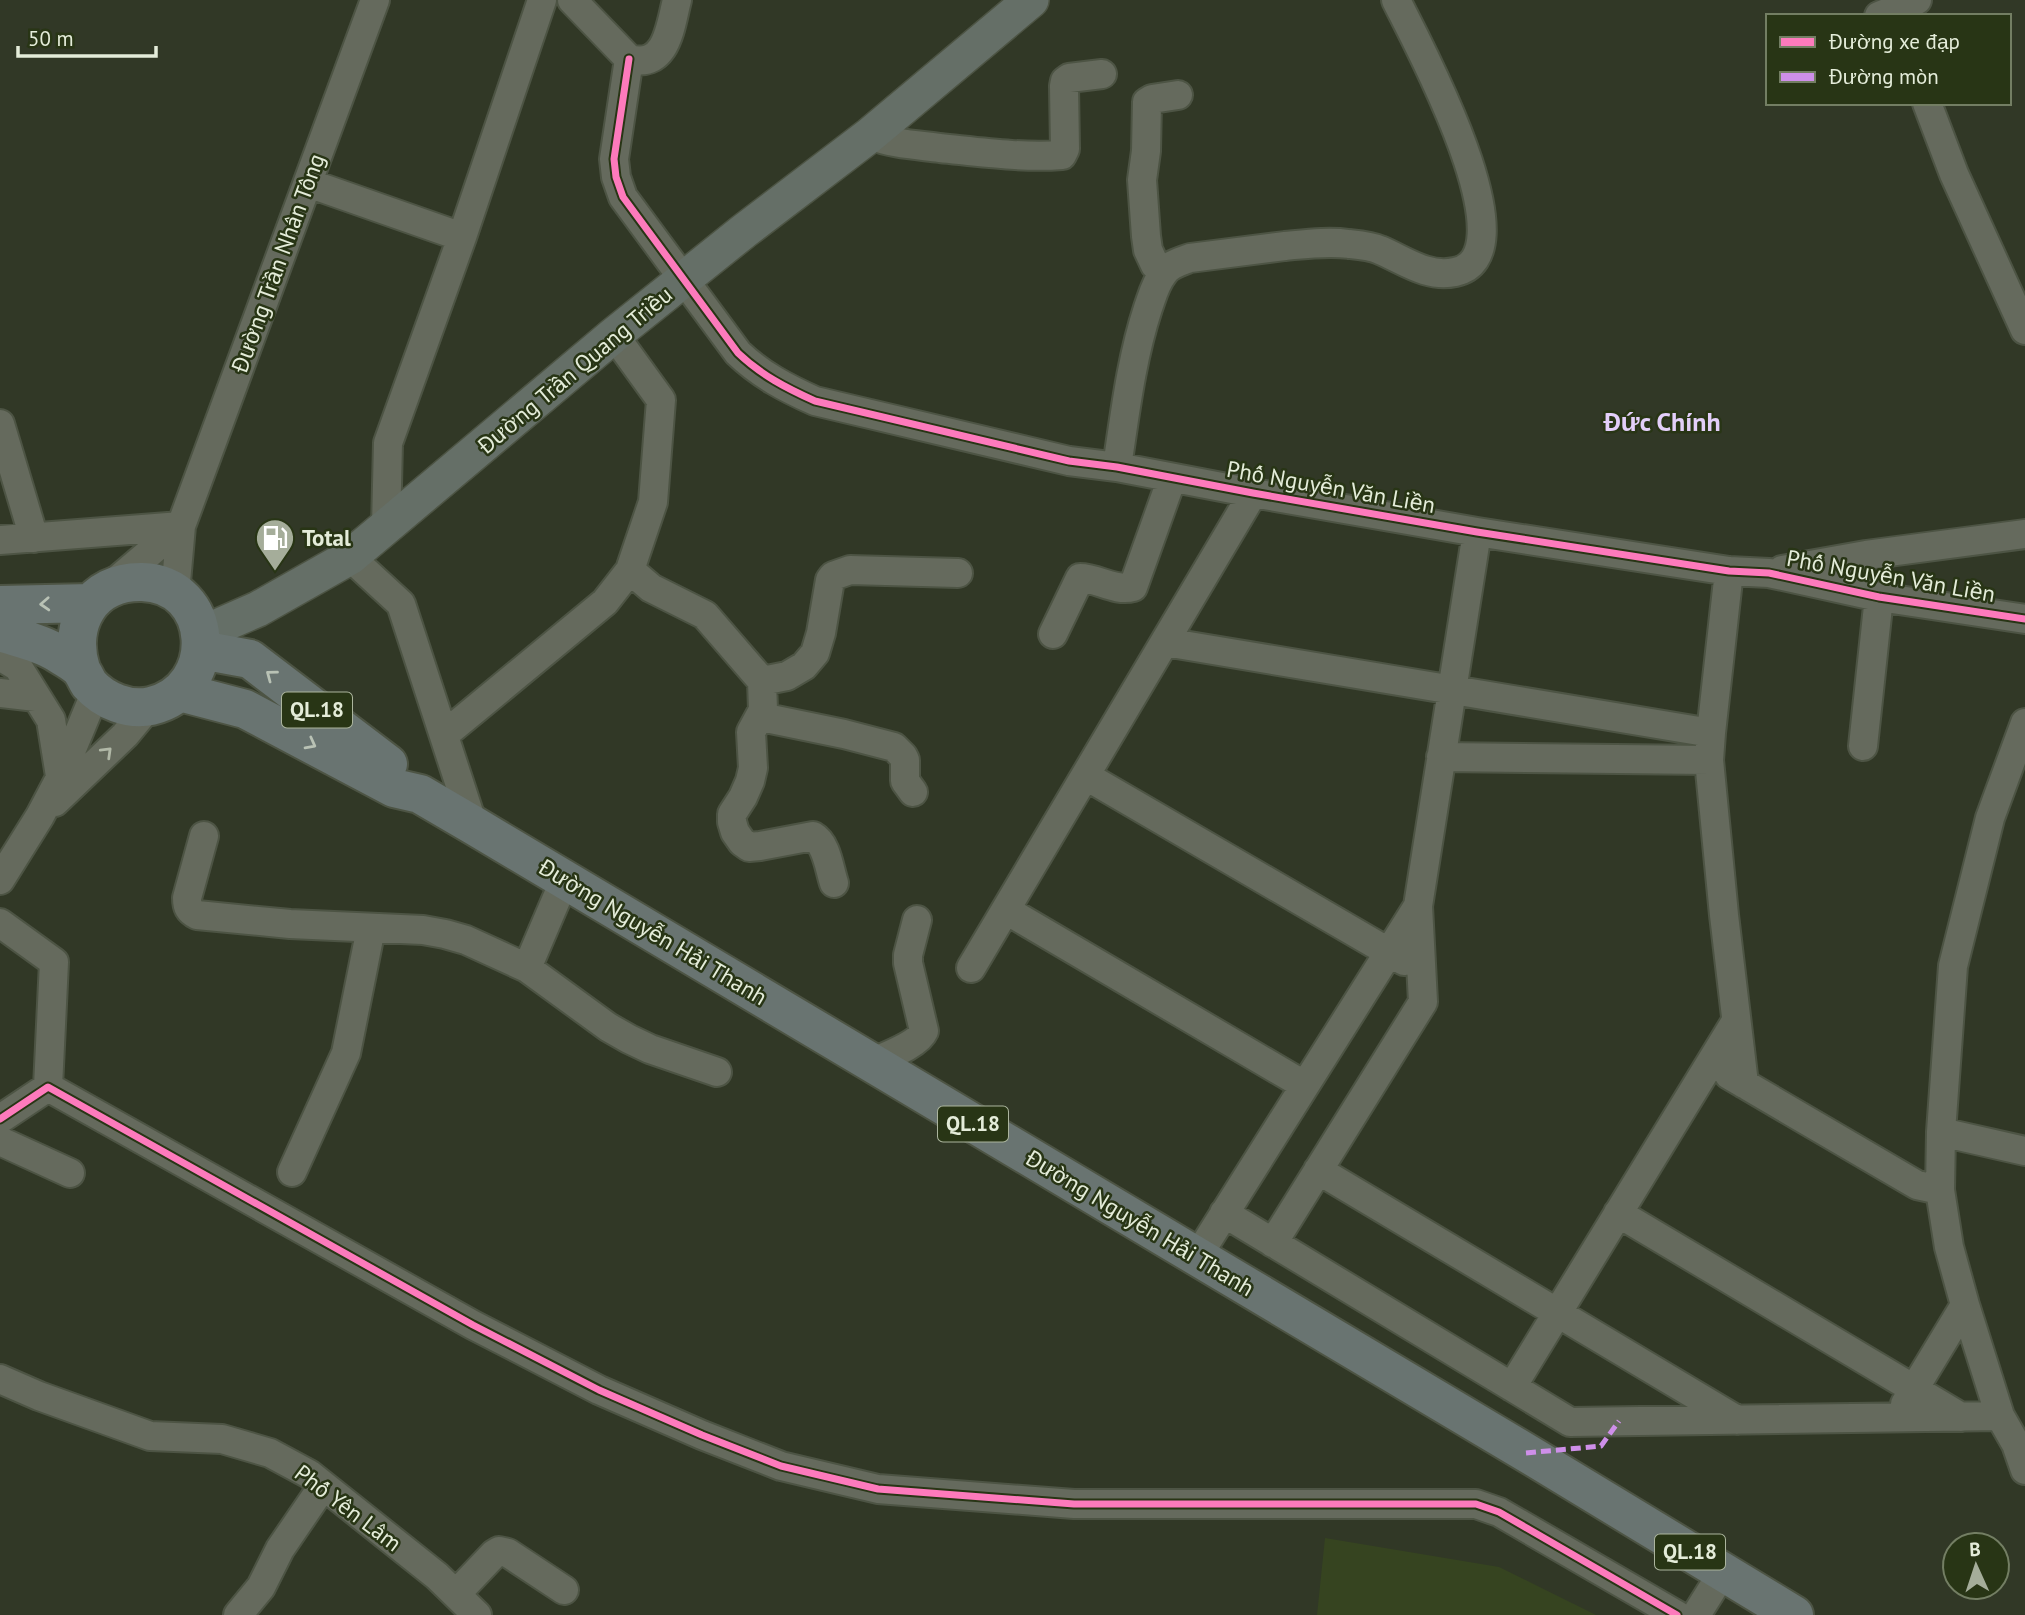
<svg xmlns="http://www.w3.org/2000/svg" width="2025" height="1615" viewBox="0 0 2025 1615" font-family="'PT Sans',sans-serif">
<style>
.built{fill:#364420}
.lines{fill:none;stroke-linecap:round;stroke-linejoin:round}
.minor-casing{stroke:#4d5444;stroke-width:32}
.major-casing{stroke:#4d5444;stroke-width:38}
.highway-casing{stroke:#4d5444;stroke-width:42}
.minor{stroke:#656a5d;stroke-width:28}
.major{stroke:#656f67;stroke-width:35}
.highway{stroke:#697471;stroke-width:38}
.quiet{stroke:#ce8fe9;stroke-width:5;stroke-dasharray:10 5;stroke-linecap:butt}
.cycleway-casing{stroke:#283515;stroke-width:11}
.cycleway{stroke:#fd7abc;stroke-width:7}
.oneway{stroke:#b9c2b5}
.oneway2{stroke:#b1b8a7}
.labels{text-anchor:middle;stroke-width:5;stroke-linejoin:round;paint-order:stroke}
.shield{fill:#283515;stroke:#acb59e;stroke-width:2}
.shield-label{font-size:21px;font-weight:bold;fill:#e4ecd9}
.street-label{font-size:23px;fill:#e4ecd9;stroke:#283515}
.poi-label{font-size:23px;font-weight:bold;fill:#e4ecd9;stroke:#283515;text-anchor:start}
.quarter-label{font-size:26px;font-weight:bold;fill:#e3cff9;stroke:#283515}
</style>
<rect width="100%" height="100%" fill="#313826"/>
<path class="built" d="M 1325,1538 L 1499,1567 L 1596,1615 L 1317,1615 Z"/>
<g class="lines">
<g class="minor-casing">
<path id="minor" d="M 572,0 L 629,59 C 667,69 670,27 677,0
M 1879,16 L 1917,0
M 629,59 L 614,159 L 616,177 L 623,197 L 738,353 C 761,375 786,388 815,401 L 1069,461 L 1117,467 L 1253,493 L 1477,532 L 1729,571 L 1769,573 L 1879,597 L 2025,619
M 1927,103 L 1954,174 L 2025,330
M 870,135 C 892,144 917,145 940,148 C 980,152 1022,158 1062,155 L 1065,149 L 1064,86 L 1065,81 L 1069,78 L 1102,74
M 308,183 L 462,237
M 1163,273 L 1155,265 L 1148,250 L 1146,236 L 1142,180 L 1146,151 L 1147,102 L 1152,99 L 1178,95
M 0,424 L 34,538
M 1117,467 C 1125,414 1131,360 1148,308 C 1152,297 1155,284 1163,274 C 1169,264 1180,262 1190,258 C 1222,254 1254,250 1285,246 C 1306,244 1328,241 1349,244 C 1359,245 1371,246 1380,250 C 1404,260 1427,278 1455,272 C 1534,256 1415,39 1396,0
M 386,527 L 388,443 L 462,237 L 542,0
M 0,540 L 181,526
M 350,557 L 401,604 L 473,825
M 630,570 L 651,588 L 705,615 L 762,681 L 763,710 L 766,718 L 844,734 L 894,747 L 903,756 L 905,760 L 905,781 L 913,792
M 1782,570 L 1866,555 L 2025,534
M 1729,571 L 1711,733 L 1709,760 L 1724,915 L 1744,1084
M 108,588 L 181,526
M 175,593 L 181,526 L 375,0
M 1053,634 L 1080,578 C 1098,578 1115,592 1133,587 L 1172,478
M 1165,642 L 1711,733
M 0,656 L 18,667 L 51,720 L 60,776
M 762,681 L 787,676 L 804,666 L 815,653 L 821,633 L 830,580 L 833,576 L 850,570 L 958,573
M 0,693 L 36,697
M 763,710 L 751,732 L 753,768 L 750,781 L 743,797 L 732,814 L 732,822 L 735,832 L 742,842 L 749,847 L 760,846 L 813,836 C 827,844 829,868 834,883
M 2025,723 L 1990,818 L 1953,966 L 1941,1132 L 1940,1190 L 1949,1247 L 1965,1305 L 2000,1416 L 2016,1444 L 2025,1470
M 444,735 L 605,602 L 630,570 L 653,502 L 661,400 L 614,335
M 1863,746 L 1879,597
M 1441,757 L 1709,760
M 1086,776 L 1404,961
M 55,802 L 125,735 L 149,706
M 204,836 L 187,898 C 187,907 189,911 197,915 L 290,924 L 423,930 L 445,934 L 466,940 L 527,968 L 608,1027 L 629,1039 L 650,1049 L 717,1072
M 0,880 L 40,816 L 60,778 L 96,691
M 1006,910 L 1304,1085
M 0,923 L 54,962 L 48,1087
M 527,968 L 565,879
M 971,968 L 1253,493
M 871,1063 C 886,1056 918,1045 924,1031 L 908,963 L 908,955 L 917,920
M 1729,1075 L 1917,1185 L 1940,1190
M 0,1119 L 48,1087 L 473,1325 L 599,1390 L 702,1435 L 781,1466 L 878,1489 L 1074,1504 L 1476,1504 L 1499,1512 L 1677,1615
M 1941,1132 L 2025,1151
M 0,1141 L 70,1173
M 1318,1170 L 1737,1420
M 292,1172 L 346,1053 L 371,928
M 1224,1213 L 1570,1422 L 2000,1416
M 1618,1213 L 1961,1417
M 1273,1243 L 1423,1002 L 1418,906 L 1477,532
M 1197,1257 L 1418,906
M 0,1379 L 39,1396 L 150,1436 L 222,1439 L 270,1453 L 309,1474 L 437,1576 L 477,1615
M 1512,1387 L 1736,1021
M 1905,1404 L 1965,1305
M 456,1594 L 494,1554 L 499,1551 L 508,1553 L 564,1590
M 238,1615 L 261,1587 L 280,1549 L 323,1486
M 1696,1615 L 1723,1572"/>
</g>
<g class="major-casing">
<path id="major" d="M 201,634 L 258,609 L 350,557 L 614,335 L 744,231 L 870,135 L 1031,0"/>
</g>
<g class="highway-casing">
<path id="highway" d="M 0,605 L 91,603
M 0,632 C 17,638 39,642 55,652 C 63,657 75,663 81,670 C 84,674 86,679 89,684 C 104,701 129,711 151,706 C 222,689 215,584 142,582 C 91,581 67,624 81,669
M 201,650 L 250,659 L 388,764
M 180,692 L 245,709 L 394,788 L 420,794 L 473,825 L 1535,1458 L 1794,1615"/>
</g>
<use href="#minor" class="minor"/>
<use href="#major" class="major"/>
<use href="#highway" class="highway"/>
<path class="quiet" d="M 1526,1453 L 1601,1446 L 1619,1421"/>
<g class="cycleway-casing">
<path id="cycleway" d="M 629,59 L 614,159 L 616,177 L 623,197 L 738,353 C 761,375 786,388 815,401 L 1069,461 L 1117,467 L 1253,493 L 1477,532 L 1729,571 L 1769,573 L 1879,597 L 2025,619
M 0,1119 L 48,1087 L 473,1325 L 599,1390 L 702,1435 L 781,1466 L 878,1489 L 1074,1504 L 1476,1504 L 1499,1512 L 1677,1615"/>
</g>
<use href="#cycleway" class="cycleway"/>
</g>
<defs><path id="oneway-chevron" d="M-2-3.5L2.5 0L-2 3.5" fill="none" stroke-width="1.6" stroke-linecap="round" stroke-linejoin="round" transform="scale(1.75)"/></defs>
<g class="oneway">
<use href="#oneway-chevron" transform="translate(45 604) rotate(177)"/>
<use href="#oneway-chevron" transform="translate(271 675) rotate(-143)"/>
<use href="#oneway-chevron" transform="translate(311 744) rotate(28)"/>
</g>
<use class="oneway2" href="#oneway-chevron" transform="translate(107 752) rotate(-44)"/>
<defs>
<g id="fuel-pin" transform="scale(2.0125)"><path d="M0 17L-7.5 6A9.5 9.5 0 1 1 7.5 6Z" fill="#a5ad9a" stroke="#283515"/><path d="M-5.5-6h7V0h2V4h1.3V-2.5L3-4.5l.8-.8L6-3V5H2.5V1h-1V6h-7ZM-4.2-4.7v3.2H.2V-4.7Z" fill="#fff"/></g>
</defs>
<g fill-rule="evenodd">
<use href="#fuel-pin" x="275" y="538"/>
</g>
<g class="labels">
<g class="shield">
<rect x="282" y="692.5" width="70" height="35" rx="5"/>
<rect x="938" y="1106.5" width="70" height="35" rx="5"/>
<rect x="1655" y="1534.5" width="70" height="35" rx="5"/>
</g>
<g class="shield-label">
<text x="317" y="717">QL.18</text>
<text x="973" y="1131">QL.18</text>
<text x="1690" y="1559">QL.18</text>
</g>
<g class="street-label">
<text transform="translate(278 263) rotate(-70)" y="8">Đường Trần Nhân Tông</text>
<text transform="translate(575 370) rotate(-40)" y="8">Đường Trần Quang Triều</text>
<text transform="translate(1331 487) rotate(10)" y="8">Phố Nguyễn Văn Liền</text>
<text transform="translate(1891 576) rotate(10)" y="8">Phố Nguyễn Văn Liền</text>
<text transform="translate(653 932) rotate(31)" y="8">Đường Nguyễn Hải Thanh</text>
<text transform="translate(1140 1223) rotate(31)" y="8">Đường Nguyễn Hải Thanh</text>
<text transform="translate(348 1508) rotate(37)" y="8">Phố Yên Lâm</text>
</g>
<g class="poi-label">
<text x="302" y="546">Total</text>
</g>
<g class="quarter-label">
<text x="1662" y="431">Đức Chính</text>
</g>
</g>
<rect x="1766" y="14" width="245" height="91" fill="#283515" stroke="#737e63" stroke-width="2"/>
<rect x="1780" y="37" width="35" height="10" fill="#fd7abc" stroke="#737e63" stroke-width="2"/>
<text x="1829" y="49" font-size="21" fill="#e4ecd9">Đường xe đạp</text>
<rect x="1780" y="72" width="35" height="10" fill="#ce8fe9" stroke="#737e63" stroke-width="2"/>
<text x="1829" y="84" font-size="21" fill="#e4ecd9">Đường mòn</text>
<g transform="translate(1976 1566) rotate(357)"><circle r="33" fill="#283515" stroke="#737e63" stroke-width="2"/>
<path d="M0-5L12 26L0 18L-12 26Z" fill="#a5ad9a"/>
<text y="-10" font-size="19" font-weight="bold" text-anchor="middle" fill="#e4ecd9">B</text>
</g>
<path d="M18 46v10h138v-10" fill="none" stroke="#e4ecd9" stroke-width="3.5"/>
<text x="28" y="46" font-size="21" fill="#e4ecd9" stroke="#283515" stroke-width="5" paint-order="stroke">50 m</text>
</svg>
